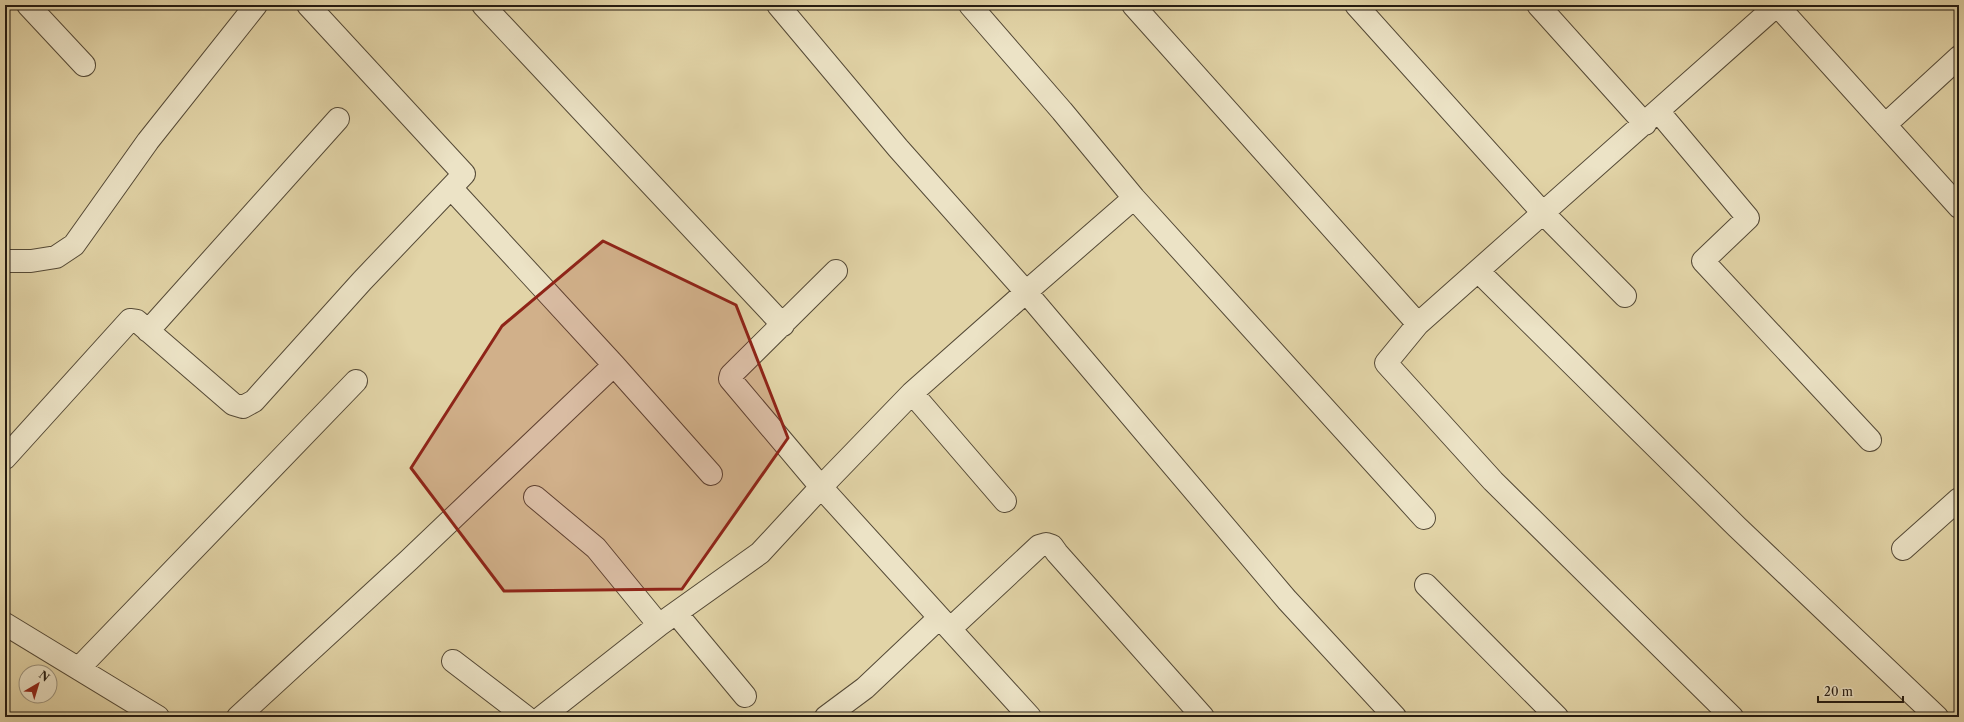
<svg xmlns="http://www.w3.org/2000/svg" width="1964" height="722" viewBox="0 0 1964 722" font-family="'Libre Caslon Text',serif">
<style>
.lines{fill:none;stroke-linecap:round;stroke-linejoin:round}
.street-casing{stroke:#544936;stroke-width:24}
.street{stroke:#ece3c6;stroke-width:22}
.marked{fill:#8f2418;fill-opacity:0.2;stroke:#8f2418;stroke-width:3;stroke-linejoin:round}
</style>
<rect width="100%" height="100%" fill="#e2d4a7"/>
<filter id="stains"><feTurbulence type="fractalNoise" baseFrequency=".005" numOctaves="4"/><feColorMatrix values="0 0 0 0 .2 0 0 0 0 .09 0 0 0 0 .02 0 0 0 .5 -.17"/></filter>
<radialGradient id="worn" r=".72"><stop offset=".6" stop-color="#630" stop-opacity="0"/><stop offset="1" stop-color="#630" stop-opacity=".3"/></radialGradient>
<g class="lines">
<g class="street-casing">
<path id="street" d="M 28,5 L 84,65
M 483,5 L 783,325
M 778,5 L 898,148 L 1026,292 L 1134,198
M 970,5 L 1062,111 L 1134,198 L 1424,518
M 1133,5 L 1418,324 L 1777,5
M 1356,5 L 1543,213 L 1625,296
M 1538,5 L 1645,124
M 1777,5 L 1959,207
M 1658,111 L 1748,218 L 1703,261 L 1870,440
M 1885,125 L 1959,57
M 451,188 L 614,365 L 711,474
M 5,261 L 31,261 L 56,257 L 74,245 L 148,141 L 256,5
M 1478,271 L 1737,527 L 1937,717
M 1418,324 L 1386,363 L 1493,481 L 1732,717
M 148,331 L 338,119
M 912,393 L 1005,501
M 5,458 L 130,320 L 137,321 L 233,404 L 243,407 L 254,401 L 362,281 L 464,174 L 308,5
M 535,497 L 596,548 L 659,625 L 542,717
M 1903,549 L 1959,499
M 1426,585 L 1557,717
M 676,613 L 745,696
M 5,624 L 158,717
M 659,625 L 760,553 L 821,487 L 730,379 L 731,375 L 836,271
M 950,629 L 1039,546 L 1046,544 L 1052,546 L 1057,553 L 1203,717
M 453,661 L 526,717
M 79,668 L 356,381
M 238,717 L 409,560 L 614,365
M 826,717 L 865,688 L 939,618
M 1030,717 L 821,487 L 912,393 L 1026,292 L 1287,600 L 1395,717"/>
</g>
<use href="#street" class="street"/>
</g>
<path class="marked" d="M 603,241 L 736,305 L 788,438 L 682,589 L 504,591 L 411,468 L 502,326 Z"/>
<rect width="1964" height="722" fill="none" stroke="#e2d4a7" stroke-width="20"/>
<rect x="6" y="6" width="1952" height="710" fill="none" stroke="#241b11" stroke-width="2"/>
<rect x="10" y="10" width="1944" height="702" fill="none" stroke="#241b11"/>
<g transform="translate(38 684) rotate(38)"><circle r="19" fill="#ece3c6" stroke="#9c937e"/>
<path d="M0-3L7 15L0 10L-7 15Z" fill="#8f2418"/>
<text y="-6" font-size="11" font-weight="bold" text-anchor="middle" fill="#241b11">N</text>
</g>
<path d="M1818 696v6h85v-6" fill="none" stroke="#241b11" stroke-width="2"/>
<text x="1824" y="696" font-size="12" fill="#241b11" stroke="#ece3c6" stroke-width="3" paint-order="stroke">20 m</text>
<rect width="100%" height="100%" filter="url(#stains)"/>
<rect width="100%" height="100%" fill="url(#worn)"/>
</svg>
